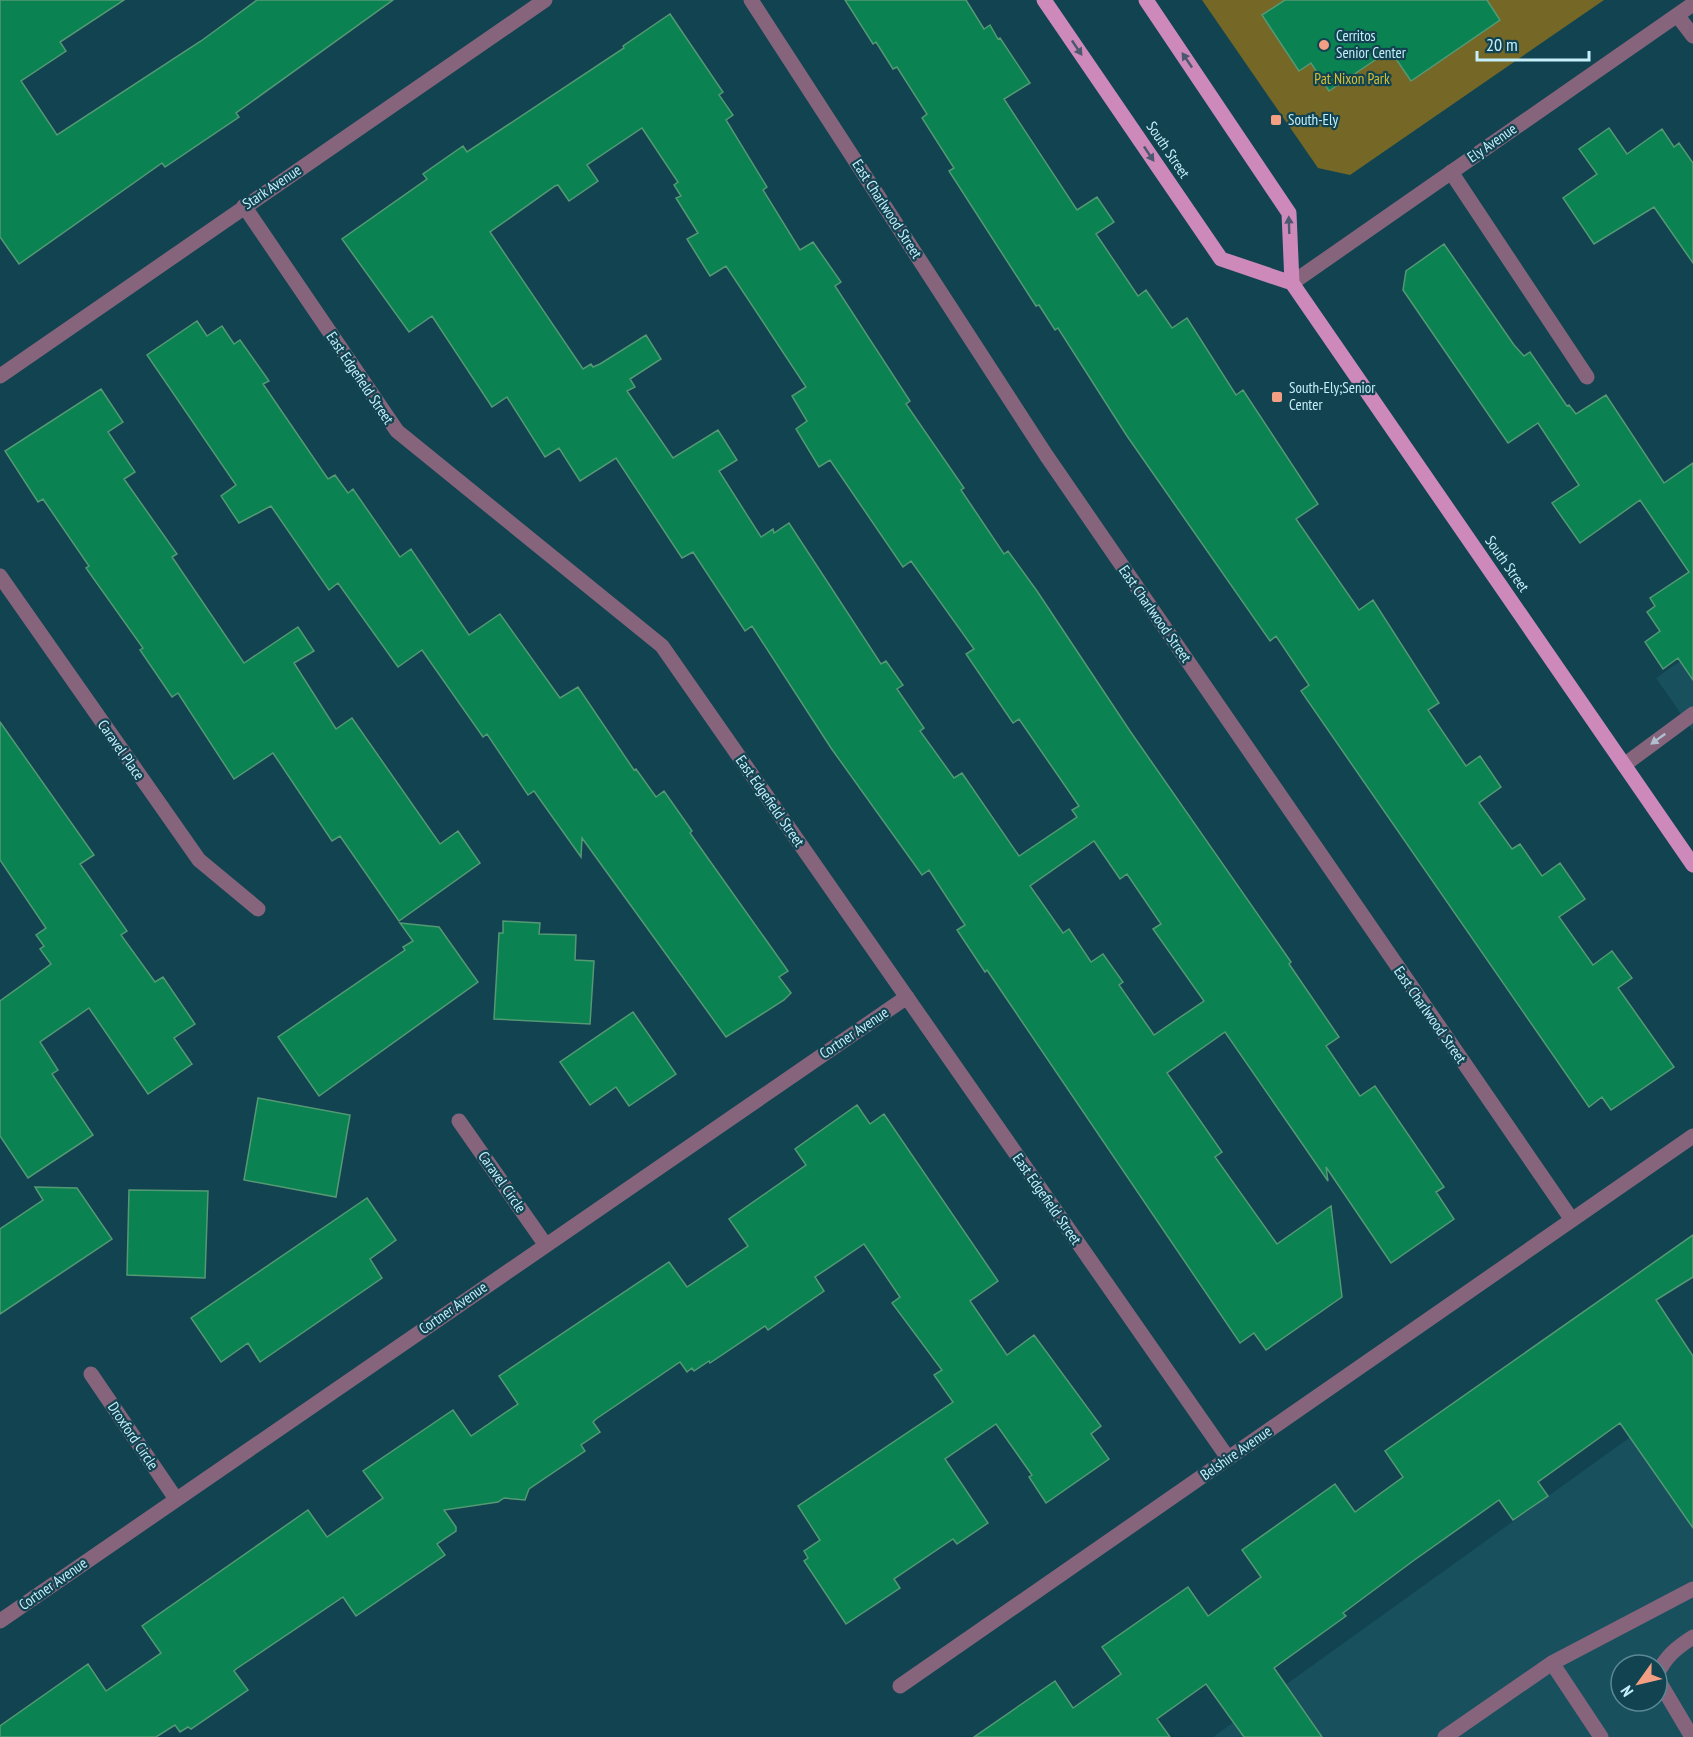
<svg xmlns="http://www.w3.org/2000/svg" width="1693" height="1737" viewBox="0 0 1693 1737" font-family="'PT Sans Narrow',sans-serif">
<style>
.built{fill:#18505e;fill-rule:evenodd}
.green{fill:#756827}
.building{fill:#0a8252;stroke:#549974;stroke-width:1.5;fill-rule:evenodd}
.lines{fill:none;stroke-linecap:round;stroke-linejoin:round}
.lane{stroke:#86657c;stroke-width:15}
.street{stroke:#86657c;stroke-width:15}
.primary{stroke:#cd89b9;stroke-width:15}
.oneway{fill:#4a5870}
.oneway2{fill:#b0bfcf}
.poi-dot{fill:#f39f84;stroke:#124350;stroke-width:2}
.labels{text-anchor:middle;stroke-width:4.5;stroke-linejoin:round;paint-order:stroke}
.poi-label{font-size:15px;fill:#c6effc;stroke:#124350;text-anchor:start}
.park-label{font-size:15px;fill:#d8bf33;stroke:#124350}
.street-label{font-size:15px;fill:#c6effc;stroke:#124350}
</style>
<rect width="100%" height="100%" fill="#124350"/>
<path class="built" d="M 1693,652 L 1693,731 L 1656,678 Z
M 1693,1392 L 1693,1737 L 1213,1737 ZM 1621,1665 L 1657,1665 L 1657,1701 L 1621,1701 Z"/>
<path class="green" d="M 1202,0 L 1604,0 L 1350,175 L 1318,168 Z"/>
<path class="building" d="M 0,0 L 124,0 L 60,42 L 66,51 L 21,81 L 57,135 L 201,41 L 257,0 L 393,0 L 236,113 L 239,117 L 165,167 L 162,163 L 19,264 L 0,237 Z
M 845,0 L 966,0 L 984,29 L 990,25 L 998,39 L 1000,38 L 1030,83 L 1004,99 L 1077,210 L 1097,197 L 1114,222 L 1096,234 L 1138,296 L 1146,290 L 1172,328 L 1187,318 L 1236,395 L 1243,390 L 1318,504 L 1296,519 L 1359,610 L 1373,600 L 1439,703 L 1428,710 L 1466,766 L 1480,756 L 1501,787 L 1479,803 L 1512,849 L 1520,844 L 1542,876 L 1560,863 L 1585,899 L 1559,917 L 1593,965 L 1612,951 L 1632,978 L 1618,988 L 1674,1067 L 1611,1110 L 1602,1097 L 1589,1107 L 1301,691 L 1309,685 L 1276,636 L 1270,641 L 1127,436 L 1058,328 L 1055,330 L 1039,305 L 1036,306 L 949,171 L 954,168 L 922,118 L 927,114 L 897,67 L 893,69 L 876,42 L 873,44 Z
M 1285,0 L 1487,0 L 1500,20 L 1411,81 L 1390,50 L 1329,91 L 1311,63 L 1299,71 L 1262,15 Z
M 670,14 L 723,92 L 719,95 L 733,115 L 726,120 L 767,187 L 763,190 L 800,250 L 813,242 L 841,282 L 835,286 L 910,401 L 906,404 L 964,488 L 961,490 L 1004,554 L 1008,551 L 1037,591 L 1130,731 L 1291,962 L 1289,964 L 1339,1037 L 1326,1046 L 1360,1096 L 1375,1086 L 1444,1187 L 1436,1192 L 1454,1219 L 1391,1263 L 1326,1167 L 1328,1181 L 1225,1032 L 1167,1073 L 1222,1152 L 1215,1157 L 1277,1244 L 1331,1206 L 1342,1297 L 1266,1350 L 1254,1333 L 1240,1343 L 987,970 L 985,972 L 957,930 L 965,925 L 929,870 L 922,875 L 831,748 L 752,626 L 745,631 L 693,552 L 682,558 L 616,458 L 580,481 L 559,448 L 545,457 L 507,397 L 492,407 L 432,316 L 409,332 L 342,239 L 427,179 L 423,174 L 463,146 L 467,152 L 624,48 L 623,46 ZM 642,128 L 678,182 L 674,185 L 681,196 L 676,198 L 698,233 L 687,239 L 710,276 L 726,266 L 806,387 L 792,396 L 807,421 L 796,429 L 819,467 L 830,460 L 903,567 L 911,561 L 974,649 L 966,654 L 1013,723 L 1019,719 L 1079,806 L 1072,810 L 1077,817 L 1019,856 L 962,773 L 954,778 L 920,731 L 924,728 L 897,689 L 903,685 L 886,661 L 881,664 L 789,523 L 774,533 L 773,529 L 761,537 L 719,471 L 737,460 L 718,430 L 673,458 L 627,391 L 635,387 L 630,379 L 661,359 L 646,335 L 600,364 L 593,367 L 591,364 L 583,369 L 490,232 L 555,186 L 558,185 L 569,201 L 598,181 L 587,165 ZM 1094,841 L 1120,879 L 1127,874 L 1161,924 L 1153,929 L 1204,1001 L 1154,1035 L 1119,985 L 1123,982 L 1103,954 L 1091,962 L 1069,929 L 1063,933 L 1030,886 Z
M 1609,128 L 1627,154 L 1662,129 L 1674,147 L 1679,143 L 1693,163 L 1693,263 L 1654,207 L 1594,244 L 1563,198 L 1597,174 L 1579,149 Z
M 1444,244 L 1514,345 L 1524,356 L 1530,352 L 1567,406 L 1569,405 L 1576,414 L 1606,395 L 1664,483 L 1693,463 L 1693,680 L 1678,658 L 1663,669 L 1645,642 L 1660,631 L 1647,612 L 1655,606 L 1650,598 L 1689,572 L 1640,500 L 1580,543 L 1552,503 L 1579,485 L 1538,423 L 1508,443 L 1403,290 L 1406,271 Z
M 197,321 L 207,336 L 222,326 L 234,344 L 240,340 L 269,381 L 263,384 L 328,479 L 335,475 L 348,493 L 353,489 L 400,557 L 411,549 L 469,635 L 500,614 L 560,698 L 578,687 L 634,770 L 636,769 L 656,797 L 664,791 L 692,831 L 690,833 L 788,971 L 779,977 L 791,993 L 784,1000 L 726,1037 L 582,838 L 581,857 L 534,791 L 528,795 L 487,734 L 483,737 L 422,650 L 398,667 L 338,583 L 329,590 L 271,506 L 239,523 L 221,496 L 236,485 L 147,355 Z
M 101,389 L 123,422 L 108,432 L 135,472 L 124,479 L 177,554 L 172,557 L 244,663 L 298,627 L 314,651 L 294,663 L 336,729 L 352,718 L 440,844 L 458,831 L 480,863 L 399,921 L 340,836 L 332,841 L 273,753 L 234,779 L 178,693 L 172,697 L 140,650 L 143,648 L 86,568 L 89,566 L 43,499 L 38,502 L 5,451 Z
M 0,722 L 94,855 L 80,864 L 127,931 L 121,935 L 155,982 L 163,977 L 195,1024 L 174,1038 L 192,1064 L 148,1094 L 89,1008 L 40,1042 L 58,1070 L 52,1074 L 93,1135 L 28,1178 L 0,1136 L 0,1001 L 51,964 L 40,949 L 44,946 L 36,935 L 46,928 L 0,860 Z
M 503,921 L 540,923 L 539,934 L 576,935 L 575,960 L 594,961 L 590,1024 L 494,1019 L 499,933 L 503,933 Z
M 400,923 L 439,927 L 478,982 L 319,1096 L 278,1037 L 405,950 L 403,947 L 413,941 Z
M 633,1012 L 676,1074 L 629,1106 L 616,1087 L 590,1105 L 560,1062 Z
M 258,1098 L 350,1115 L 336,1197 L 244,1180 Z
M 857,1105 L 870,1124 L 884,1114 L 998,1281 L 970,1301 L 1007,1355 L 1034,1335 L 1101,1426 L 1091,1434 L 1109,1459 L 1046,1503 L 1029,1477 L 1032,1475 L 996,1424 L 945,1459 L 988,1523 L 957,1544 L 953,1539 L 894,1579 L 900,1588 L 846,1624 L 804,1561 L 808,1558 L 804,1551 L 820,1540 L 798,1506 L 953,1402 L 934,1375 L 942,1370 L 892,1303 L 900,1297 L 864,1244 L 815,1277 L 824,1291 L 768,1330 L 765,1326 L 710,1363 L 709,1361 L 694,1371 L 692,1368 L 687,1372 L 680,1362 L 596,1419 L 593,1422 L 600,1432 L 581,1445 L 585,1451 L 529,1489 L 525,1500 L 504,1498 L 498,1502 L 444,1510 L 456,1527 L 456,1531 L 437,1544 L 445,1555 L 356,1616 L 343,1597 L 236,1669 L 234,1671 L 248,1690 L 191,1729 L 188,1727 L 180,1732 L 175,1725 L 156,1737 L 0,1737 L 0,1726 L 88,1664 L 106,1691 L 161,1653 L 142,1626 L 308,1510 L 327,1537 L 383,1498 L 363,1471 L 453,1410 L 471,1436 L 518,1404 L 499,1376 L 669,1262 L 687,1287 L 748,1246 L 729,1219 L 806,1165 L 795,1149 Z
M 35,1187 L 77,1188 L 112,1239 L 0,1314 L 0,1229 L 43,1200 Z
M 129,1190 L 208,1191 L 205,1278 L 127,1275 Z
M 367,1198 L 396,1240 L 370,1259 L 382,1278 L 260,1362 L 248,1343 L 221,1362 L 191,1318 Z
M 1693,1235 L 1693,1277 L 1656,1300 L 1693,1356 L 1693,1528 L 1620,1423 L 1538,1482 L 1548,1496 L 1513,1520 L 1499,1500 L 1413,1561 L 1343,1613 L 1346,1616 L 1274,1668 L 1322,1737 L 1244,1737 L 1206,1684 L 1157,1719 L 1170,1737 L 974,1737 L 1055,1681 L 1073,1708 L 1121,1674 L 1102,1647 L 1188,1587 L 1208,1616 L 1261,1577 L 1242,1550 L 1335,1484 L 1355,1512 L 1403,1477 L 1385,1451 Z"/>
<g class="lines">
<path class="lane" d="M 1451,172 L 1587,377
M 1624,765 L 1693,714
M 1552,1663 L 1601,1737
M 1657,1675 C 1665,1657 1677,1647 1693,1637
M 1657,1678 L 1692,1737
M 1445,1737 L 1552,1663 L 1693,1589"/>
<path class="street" d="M 751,0 L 1046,455 L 1572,1220
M 1677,15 L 1693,36
M 244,206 L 397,431 L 662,646 L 1228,1458
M 1292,283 L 1693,4
M 0,376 L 545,0
M 0,576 L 199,860 L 258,909
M 459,1121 L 545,1244
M 91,1374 L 176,1499
M 0,1621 L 907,997
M 900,1686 L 1693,1136"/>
<path class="primary" d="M 1044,0 L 1221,259 L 1292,283
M 1146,0 L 1289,213 L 1292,283 L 1693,865"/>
</g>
<defs><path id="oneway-solid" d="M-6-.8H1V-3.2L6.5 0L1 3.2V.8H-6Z" transform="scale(1.5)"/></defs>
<g class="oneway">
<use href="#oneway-solid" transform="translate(1077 48) rotate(56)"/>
<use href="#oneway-solid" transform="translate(1187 60) rotate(-124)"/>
<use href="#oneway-solid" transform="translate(1149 154) rotate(56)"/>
<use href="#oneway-solid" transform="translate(1289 225) rotate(-92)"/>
</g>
<use class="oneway2" href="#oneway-solid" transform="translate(1658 739) rotate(144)"/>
<g class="poi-dot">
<circle cx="1324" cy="45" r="6"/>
<rect x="1270" y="114" width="12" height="12" rx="3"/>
<rect x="1271" y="391" width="12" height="12" rx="3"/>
</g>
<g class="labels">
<g class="poi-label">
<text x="1336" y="41">Cerritos<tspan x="1336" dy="17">Senior Center</tspan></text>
<text x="1288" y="125">South-Ely</text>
<text x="1289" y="393">South-Ely;Senior<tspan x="1289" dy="17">Center</tspan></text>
</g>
<g class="park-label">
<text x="1352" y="84">Pat Nixon Park</text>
</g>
<g class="street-label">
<text transform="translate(1492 143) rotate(-35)" y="5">Ely Avenue</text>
<text transform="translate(1168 150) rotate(56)" y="5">South Street</text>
<text transform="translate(272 187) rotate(-34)" y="5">Stark Avenue</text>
<text transform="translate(887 209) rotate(57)" y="5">East Charlwood Street</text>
<text transform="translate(360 378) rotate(56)" y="5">East Edgefield Street</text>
<text transform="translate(1507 564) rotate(55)" y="5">South Street</text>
<text transform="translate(1155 614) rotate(55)" y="5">East Charlwood Street</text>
<text transform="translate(121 750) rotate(55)" y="5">Caravel Place</text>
<text transform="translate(770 801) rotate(55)" y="5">East Edgefield Street</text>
<text transform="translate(1430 1015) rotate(55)" y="5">East Charlwood Street</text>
<text transform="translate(854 1033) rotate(-34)" y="5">Cortner Avenue</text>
<text transform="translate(502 1182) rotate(55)" y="5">Caravel Circle</text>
<text transform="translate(1047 1199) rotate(55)" y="5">East Edgefield Street</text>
<text transform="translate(453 1308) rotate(-35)" y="5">Cortner Avenue</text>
<text transform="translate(133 1436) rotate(56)" y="5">Droxford Circle</text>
<text transform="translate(1236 1453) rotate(-35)" y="5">Belshire Avenue</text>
<text transform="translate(53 1584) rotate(-35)" y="5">Cortner Avenue</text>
</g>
</g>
<g transform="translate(1639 1683) rotate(236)"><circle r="28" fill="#124350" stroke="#5a8895" stroke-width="1.5"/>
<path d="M0-4.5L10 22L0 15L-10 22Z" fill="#f39f84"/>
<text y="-9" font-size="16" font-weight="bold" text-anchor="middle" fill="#c6effc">N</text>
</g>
<path d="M1477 51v9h112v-9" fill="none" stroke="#c6effc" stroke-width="3"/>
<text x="1486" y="51" font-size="18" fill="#c6effc" stroke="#124350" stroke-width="4.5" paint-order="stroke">20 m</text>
</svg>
